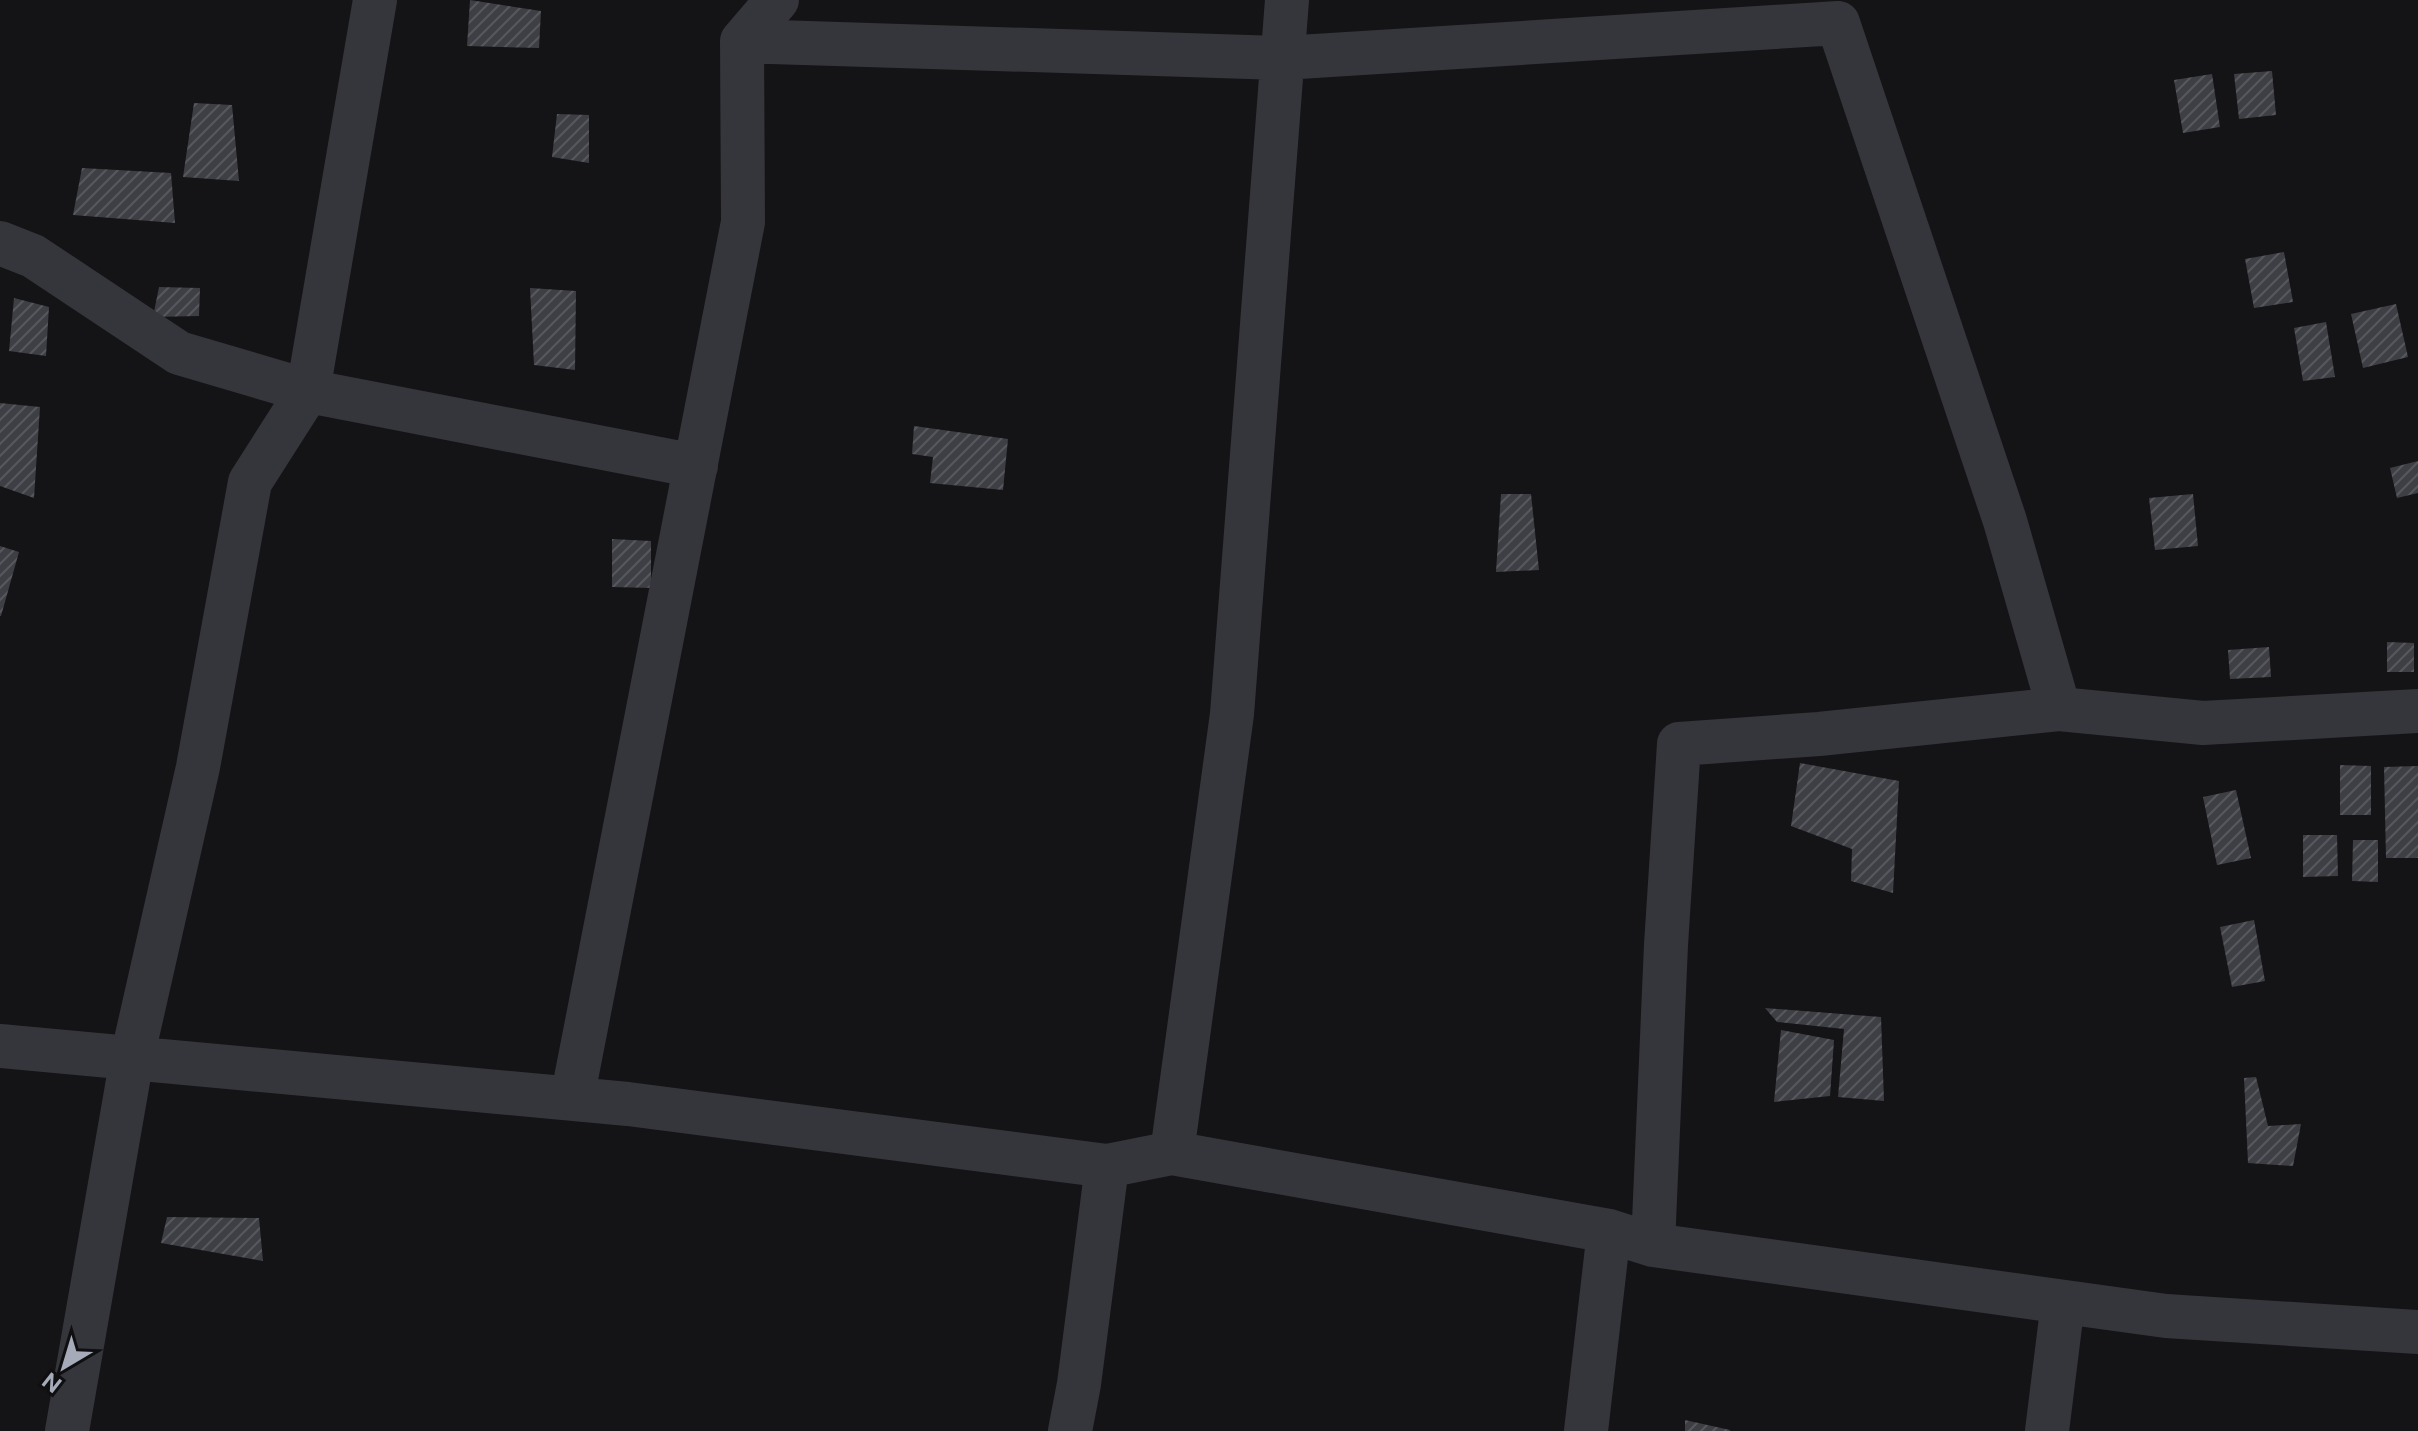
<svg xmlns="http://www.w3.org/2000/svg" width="2418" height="1431" viewBox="0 0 2418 1431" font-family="'Public Sans',sans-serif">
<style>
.building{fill:url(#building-hatch)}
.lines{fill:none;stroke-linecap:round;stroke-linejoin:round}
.street{stroke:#35363c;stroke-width:44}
</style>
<defs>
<pattern id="building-hatch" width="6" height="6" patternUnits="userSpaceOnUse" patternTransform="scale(2)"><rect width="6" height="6" fill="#3e3f44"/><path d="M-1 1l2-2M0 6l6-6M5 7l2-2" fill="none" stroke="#57585d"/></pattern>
</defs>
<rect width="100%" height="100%" fill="#141416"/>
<path class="building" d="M 470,0 L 541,11 L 539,48 L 467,46 Z
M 2272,71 L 2276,115 L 2239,119 L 2234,74 Z
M 2212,74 L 2220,127 L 2183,133 L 2174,80 Z
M 194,103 L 232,105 L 239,181 L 183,177 Z
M 557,114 L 589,115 L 589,163 L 552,157 Z
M 82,168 L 171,173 L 175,223 L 73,215 Z
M 2284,252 L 2293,302 L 2254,308 L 2245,259 Z
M 159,287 L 200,288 L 199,316 L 153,317 Z
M 530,288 L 576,291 L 575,370 L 534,365 Z
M 14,298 L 49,307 L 46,356 L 9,351 Z
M 2396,304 L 2408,357 L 2363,368 L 2351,314 Z
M 2326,322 L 2335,377 L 2303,381 L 2294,328 Z
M 0,403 L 40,407 L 34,498 L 0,486 Z
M 914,426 L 1008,439 L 1003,490 L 930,483 L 933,457 L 912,454 Z
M 2418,461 L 2418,493 L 2397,498 L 2390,468 Z
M 1501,494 L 1531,494 L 1539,570 L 1496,572 Z
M 2193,494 L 2198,546 L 2155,550 L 2149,498 Z
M 612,539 L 651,541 L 651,588 L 612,587 Z
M 0,546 L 19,552 L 1,616 L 0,616 Z
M 2387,642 L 2414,643 L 2414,672 L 2387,672 Z
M 2269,647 L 2271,677 L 2230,679 L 2228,650 Z
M 1800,763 L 1899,781 L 1893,893 L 1851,881 L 1852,849 L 1791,826 Z
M 2340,765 L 2371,766 L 2371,815 L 2340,815 Z
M 2418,766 L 2418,858 L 2386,858 L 2384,767 Z
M 2236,790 L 2251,858 L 2217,865 L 2203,797 Z
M 2303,835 L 2337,835 L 2338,876 L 2303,877 Z
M 2353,840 L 2378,840 L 2378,882 L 2352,881 Z
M 2254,920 L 2265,981 L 2232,987 L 2220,927 Z
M 1765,1008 L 1881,1017 L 1884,1101 L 1838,1097 L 1844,1029 L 1777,1022 Z
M 1781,1030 L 1834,1040 L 1830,1096 L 1774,1102 Z
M 2256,1077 L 2268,1126 L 2301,1124 L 2293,1166 L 2248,1163 L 2244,1078 Z
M 167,1217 L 259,1218 L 263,1261 L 161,1243 Z
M 1685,1420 L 1730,1430 L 1730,1431 L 1685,1431 Z"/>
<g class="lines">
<path class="street" d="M 375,0 L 308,391 L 696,466
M 742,41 L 1283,58 L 1838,23 L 2005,521 L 2059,709
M 0,243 L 33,256 L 179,353 L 308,391 L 250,482 L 198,767 L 132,1058 L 67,1431
M 0,1046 L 628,1104 L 1107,1166 L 1172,1153 L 1609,1231 L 1653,1245 L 2166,1316 L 2418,1332
M 572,1099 L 743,222 L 742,41 L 777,0
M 1172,1153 L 1232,714 L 1287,0
M 1653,1245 L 1666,945 L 1679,744 L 1819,734 L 2059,709 L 2203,723 L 2418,711
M 1070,1431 L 1079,1384 L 1107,1166
M 1586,1431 L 1609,1231
M 2047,1431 L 2063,1302"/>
</g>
<g transform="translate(64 1367) rotate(218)" stroke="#0f0f11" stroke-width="6" paint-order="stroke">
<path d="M0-6L14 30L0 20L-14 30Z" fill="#a5abb8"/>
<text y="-12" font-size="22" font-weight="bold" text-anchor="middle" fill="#a5abb8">N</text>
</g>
</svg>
